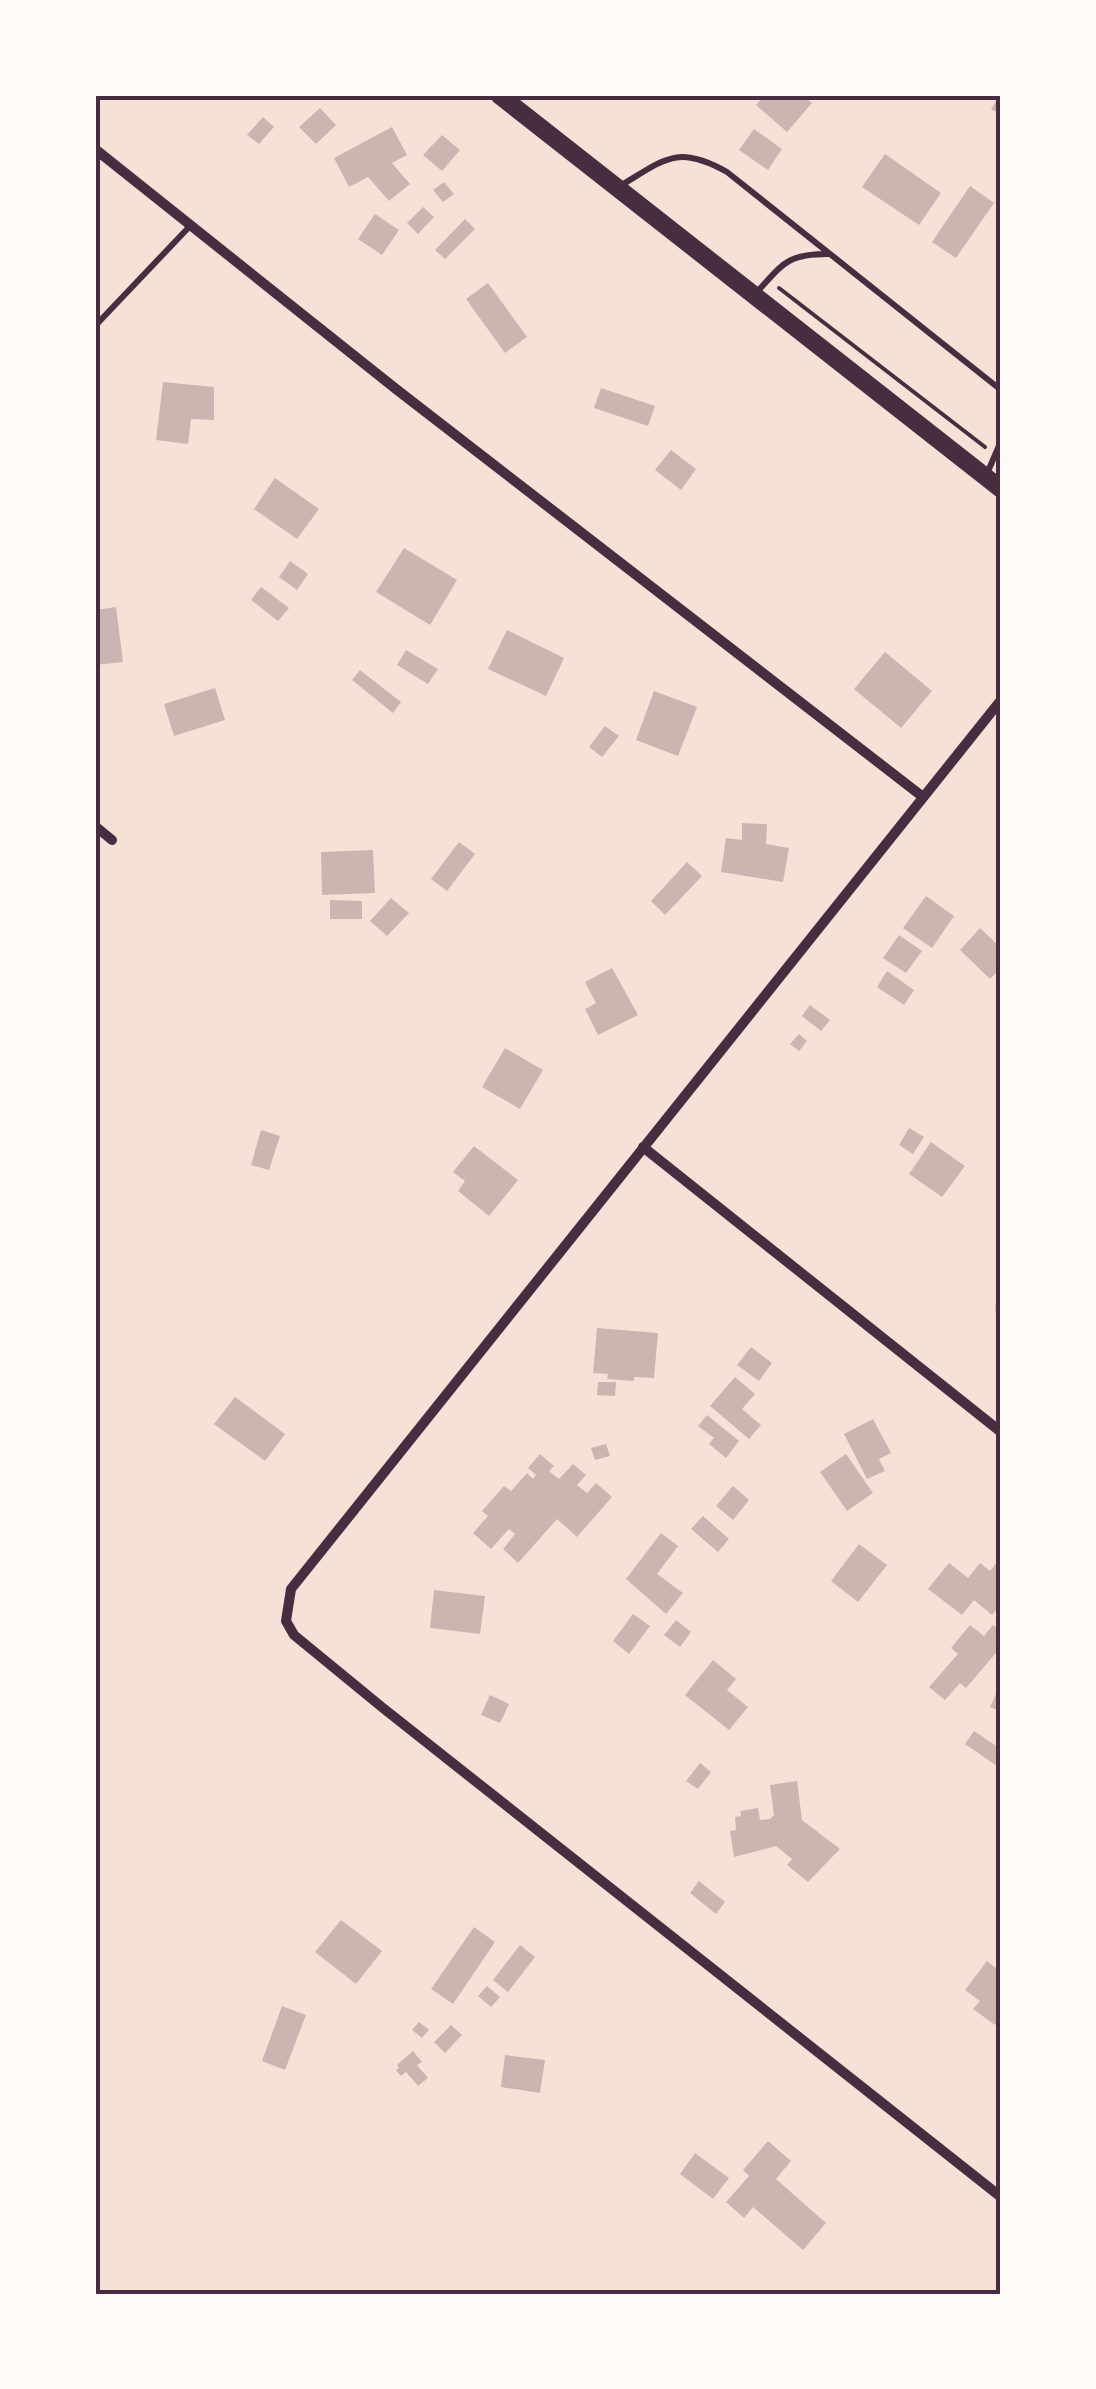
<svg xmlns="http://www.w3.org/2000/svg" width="1096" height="2389" viewBox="0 0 1096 2389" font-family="'Asap Condensed',sans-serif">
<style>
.building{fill:#ccb4b1}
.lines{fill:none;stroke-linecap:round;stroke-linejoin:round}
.path{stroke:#4a2c40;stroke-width:4}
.service{stroke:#4a2c40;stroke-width:6}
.minor{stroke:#4a2c40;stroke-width:10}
.secondary{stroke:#4a2c40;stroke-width:18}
.neatline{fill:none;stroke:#4a2c40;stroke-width:4}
</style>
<rect width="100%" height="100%" fill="#f7e1d7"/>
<path class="building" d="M 765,95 L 802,95 L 812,103 L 787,132 L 756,105 Z
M 1000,95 L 1001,95 L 1001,115 L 991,109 Z
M 320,108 L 336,125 L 316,144 L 299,127 Z
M 263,117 L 274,127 L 259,144 L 247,135 Z
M 392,127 L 407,155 L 392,163 L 410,184 L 389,201 L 368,177 L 349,187 L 334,158 Z
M 754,129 L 782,149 L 768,170 L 739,150 Z
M 442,135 L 460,150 L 442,171 L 423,155 Z
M 885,154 L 941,193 L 919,225 L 862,187 Z
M 444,182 L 454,194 L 443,202 L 433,190 Z
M 970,186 L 994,203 L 956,258 L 932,242 Z
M 423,207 L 434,217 L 418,234 L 407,223 Z
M 375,214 L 399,230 L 382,255 L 358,239 Z
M 465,219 L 475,229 L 445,259 L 435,250 Z
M 488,283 L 527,337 L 505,353 L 466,299 Z
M 163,382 L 214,387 L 214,420 L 191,419 L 188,444 L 156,440 Z
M 601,388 L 655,406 L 648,426 L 594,408 Z
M 671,450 L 696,469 L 681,490 L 655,470 Z
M 275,478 L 319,509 L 297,539 L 254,509 Z
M 404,548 L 457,580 L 430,625 L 376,592 Z
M 290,561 L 308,574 L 297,590 L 279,577 Z
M 261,587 L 289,608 L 278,621 L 251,600 Z
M 116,607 L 123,662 L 95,665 L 95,610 Z
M 507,630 L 564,658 L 546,696 L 488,669 Z
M 406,650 L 438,669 L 428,684 L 397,665 Z
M 885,652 L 932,691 L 901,728 L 854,689 Z
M 360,670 L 401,702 L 393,713 L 352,680 Z
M 215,688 L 225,720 L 174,736 L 164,704 Z
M 654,691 L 697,707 L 678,756 L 636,740 Z
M 605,726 L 619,736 L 602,757 L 589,747 Z
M 742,823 L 767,824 L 766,844 L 789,848 L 783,882 L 721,872 L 726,838 L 742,840 Z
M 459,842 L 475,854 L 447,891 L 431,879 Z
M 373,850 L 375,893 L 322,895 L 321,852 Z
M 687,862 L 702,876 L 665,915 L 651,901 Z
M 926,896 L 954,916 L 932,948 L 903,928 Z
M 391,898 L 409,913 L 387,936 L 370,921 Z
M 330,900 L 362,901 L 362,919 L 330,919 Z
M 980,928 L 1001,948 L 1001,968 L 990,979 L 960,950 Z
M 899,935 L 922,951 L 906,973 L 883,958 Z
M 612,968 L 638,1015 L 598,1035 L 585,1009 L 596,1003 L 585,982 Z
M 887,971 L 914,990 L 904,1005 L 877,987 Z
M 810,1005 L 830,1020 L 821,1031 L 802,1016 Z
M 799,1034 L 807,1041 L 799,1051 L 790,1044 Z
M 505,1048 L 543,1070 L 520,1109 L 482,1087 Z
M 909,1128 L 924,1137 L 913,1154 L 899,1145 Z
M 261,1130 L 280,1136 L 269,1170 L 251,1165 Z
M 931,1142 L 965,1166 L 942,1197 L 909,1174 Z
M 474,1146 L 518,1180 L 489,1216 L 458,1191 L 465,1181 L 453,1172 Z
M 1001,1304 L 1001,1329 L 997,1329 L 995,1305 Z
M 597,1328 L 658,1333 L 654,1378 L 634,1377 L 634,1381 L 607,1379 L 608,1374 L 593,1373 Z
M 751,1347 L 772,1363 L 759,1381 L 737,1365 Z
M 735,1377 L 755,1394 L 742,1409 L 761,1425 L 749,1439 L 710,1406 Z
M 598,1382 L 616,1382 L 615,1396 L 597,1395 Z
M 235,1397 L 285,1434 L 265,1461 L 214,1424 Z
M 707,1415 L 739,1441 L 726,1458 L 709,1444 L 714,1438 L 698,1426 Z
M 873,1419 L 891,1453 L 879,1459 L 885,1471 L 867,1479 L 844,1434 Z
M 606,1444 L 610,1456 L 595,1460 L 591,1448 Z
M 540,1454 L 554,1466 L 549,1471 L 559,1479 L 573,1464 L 586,1475 L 577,1485 L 587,1493 L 596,1483 L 612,1497 L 577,1537 L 557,1519 L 518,1563 L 503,1549 L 515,1534 L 509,1529 L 491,1549 L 473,1533 L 488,1516 L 482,1511 L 504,1486 L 511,1491 L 527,1473 L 533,1479 L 536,1475 L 528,1468 Z
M 846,1454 L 873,1493 L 847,1511 L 820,1472 Z
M 733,1486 L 749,1500 L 733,1520 L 716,1506 Z
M 703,1516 L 729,1539 L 718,1552 L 691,1529 Z
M 661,1533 L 678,1546 L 657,1574 L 683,1593 L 666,1614 L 626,1579 Z
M 859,1544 L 887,1565 L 858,1602 L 831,1581 Z
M 1001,1557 L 1001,1604 L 992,1615 L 974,1600 L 962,1615 L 928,1589 L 949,1563 L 968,1578 L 980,1563 L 990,1571 Z
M 434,1590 L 485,1596 L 480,1634 L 430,1628 Z
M 633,1614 L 650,1626 L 629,1654 L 613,1641 Z
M 676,1620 L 691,1632 L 680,1647 L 664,1635 Z
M 970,1625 L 984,1636 L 993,1625 L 1001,1631 L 1001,1647 L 966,1688 L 960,1683 L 945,1700 L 929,1687 L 958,1654 L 951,1648 Z
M 713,1660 L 736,1679 L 727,1690 L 748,1707 L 729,1730 L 685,1695 Z
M 1001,1683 L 1001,1712 L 990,1707 Z
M 490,1695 L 509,1704 L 500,1723 L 481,1715 Z
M 974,1731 L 1001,1749 L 1001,1759 L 997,1766 L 965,1744 Z
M 700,1763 L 711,1772 L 698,1789 L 686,1781 Z
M 797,1781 L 802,1820 L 840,1849 L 808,1882 L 787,1865 L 792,1859 L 776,1846 L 734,1857 L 730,1831 L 736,1830 L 735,1817 L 741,1816 L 740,1811 L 758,1808 L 760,1820 L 770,1819 L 774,1815 L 770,1785 Z
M 699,1881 L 725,1902 L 716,1914 L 690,1893 Z
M 341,1920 L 382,1951 L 356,1984 L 315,1952 Z
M 474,1927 L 495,1942 L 453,2004 L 431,1989 Z
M 520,1945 L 535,1957 L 508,1992 L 493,1980 Z
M 987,1961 L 1001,1972 L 1001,2018 L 995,2025 L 973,2009 L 980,2001 L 965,1990 Z
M 487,1986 L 500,1997 L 491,2007 L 478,1996 Z
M 282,2006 L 306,2015 L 285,2070 L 262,2061 Z
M 419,2022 L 429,2030 L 422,2038 L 412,2030 Z
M 451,2025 L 462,2035 L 445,2053 L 434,2042 Z
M 413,2051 L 422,2062 L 417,2065 L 428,2078 L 418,2086 L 406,2072 L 401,2076 L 396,2070 L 399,2068 L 397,2065 Z
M 505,2055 L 545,2060 L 540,2093 L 501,2087 Z
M 768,2141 L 791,2161 L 776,2179 L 826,2223 L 803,2250 L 753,2207 L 744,2218 L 726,2202 L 749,2176 L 743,2170 Z
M 695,2153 L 729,2178 L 713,2199 L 680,2174 Z"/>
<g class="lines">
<path class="path" d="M 779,288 L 985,447"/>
<path class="service" d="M 620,186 C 665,159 677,144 727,172 L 1001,390
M 756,293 C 783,264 786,254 828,254
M 95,326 L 190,226
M 986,476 L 1001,441"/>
<path class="minor" d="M 95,149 L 396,389 L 923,797
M 1001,700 L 291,1589 L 286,1621 L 294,1635 L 383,1708 L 1001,2197
M 95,826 L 112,840
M 643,1147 L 1001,1432"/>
<path class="secondary" d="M 499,95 L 1001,489"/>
</g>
<rect width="1096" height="2389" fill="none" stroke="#fffaf5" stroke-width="195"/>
<rect x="98" y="98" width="900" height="2194" class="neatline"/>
</svg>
